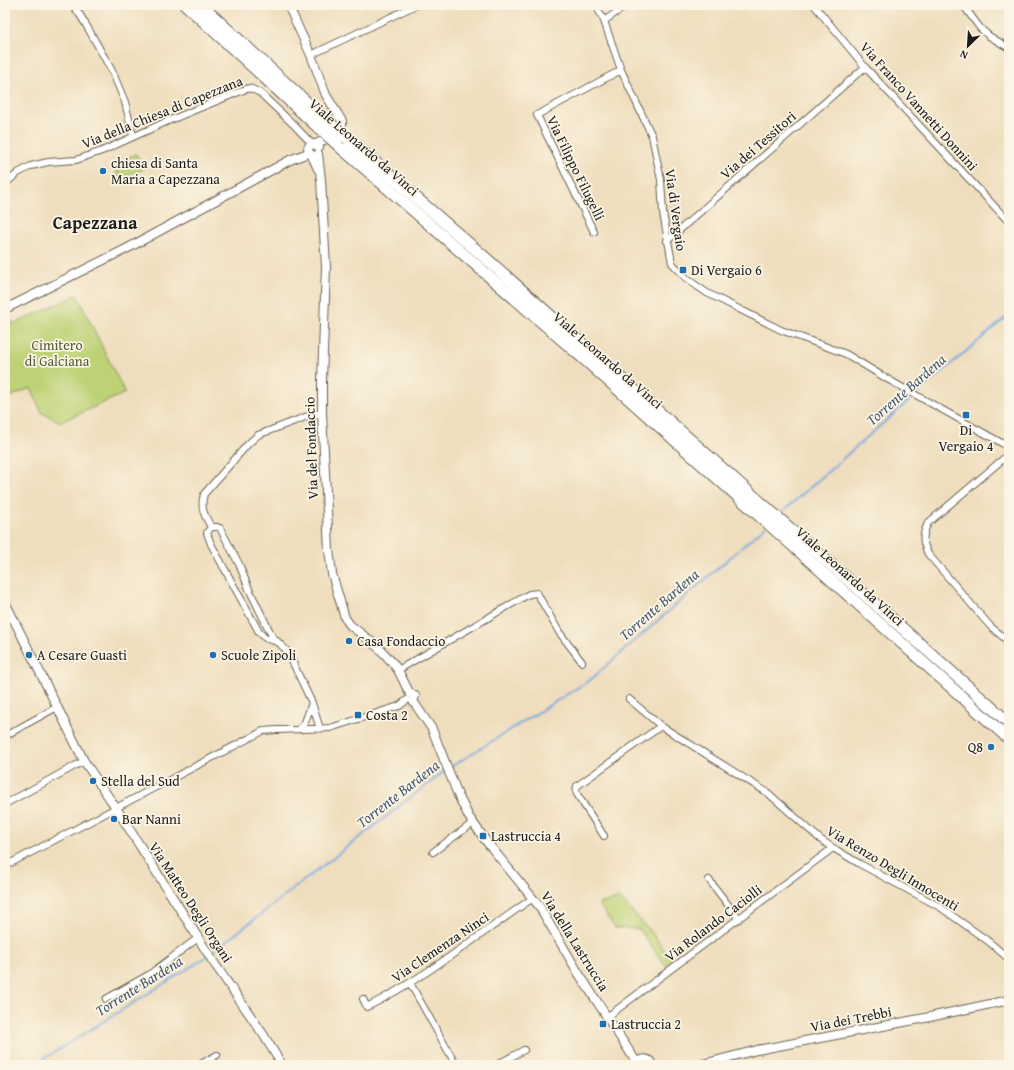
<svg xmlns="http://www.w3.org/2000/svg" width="1014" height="1070" viewBox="0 0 1014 1070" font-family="'Gentium Book Plus',serif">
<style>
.green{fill:#bdd275;stroke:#6c7748}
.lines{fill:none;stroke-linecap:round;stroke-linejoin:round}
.stream{stroke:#74a6e0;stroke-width:2}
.minor-casing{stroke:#666054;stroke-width:8}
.tertiary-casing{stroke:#666054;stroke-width:10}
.trunk-casing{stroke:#666054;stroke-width:13}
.minor{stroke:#fff;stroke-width:6}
.tertiary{stroke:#fff;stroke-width:8}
.trunk{stroke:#fff;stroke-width:11}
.trunk-bridge-casing{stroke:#666054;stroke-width:13;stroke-linecap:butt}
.trunk-bridge{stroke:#fff;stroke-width:11}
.poi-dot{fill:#1f6fb2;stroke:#fcf5e5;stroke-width:1.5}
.labels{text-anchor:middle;stroke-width:3.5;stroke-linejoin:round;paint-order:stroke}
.street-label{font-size:14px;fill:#1c1c1c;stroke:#fcf5e5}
.poi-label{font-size:14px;fill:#1c1c1c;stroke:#fcf5e5;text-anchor:start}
.park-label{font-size:14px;fill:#545c3b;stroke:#fcf5e5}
.water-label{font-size:15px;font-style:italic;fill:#445a74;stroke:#fcf5e5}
.district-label{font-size:18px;font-weight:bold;fill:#1c1c1c;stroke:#fcf5e5}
</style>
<rect width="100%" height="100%" fill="#fcf5e5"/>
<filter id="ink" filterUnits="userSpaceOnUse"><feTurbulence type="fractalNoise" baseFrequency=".025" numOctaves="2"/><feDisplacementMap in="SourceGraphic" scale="8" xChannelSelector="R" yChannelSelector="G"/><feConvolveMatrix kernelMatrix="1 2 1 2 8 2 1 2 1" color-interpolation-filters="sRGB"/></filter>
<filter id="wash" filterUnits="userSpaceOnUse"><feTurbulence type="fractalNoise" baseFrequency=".012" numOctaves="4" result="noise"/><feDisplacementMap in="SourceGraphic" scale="16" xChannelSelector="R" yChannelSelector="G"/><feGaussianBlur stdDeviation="0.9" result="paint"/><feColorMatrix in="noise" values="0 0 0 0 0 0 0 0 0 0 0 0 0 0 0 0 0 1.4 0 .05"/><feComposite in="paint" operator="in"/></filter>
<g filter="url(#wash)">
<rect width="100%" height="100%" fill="#efdebd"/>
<path class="green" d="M 136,154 L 143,169 L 120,179 L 113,165 Z
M 77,295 L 125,393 L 61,422 L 42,413 L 31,388 L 7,398 L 8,402 L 5,403 L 5,323 L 12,320 L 14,324 Z
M 620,898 L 656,938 L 672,961 L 666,966 L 639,929 L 615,928 L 599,904 Z"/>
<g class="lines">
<path class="stream" d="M 917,393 L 1009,315
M 781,513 L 914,396
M 449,768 L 590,680 L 765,527
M 211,953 L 446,770
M 34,1065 L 208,956"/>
</g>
</g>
<g filter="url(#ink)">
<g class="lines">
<g class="minor-casing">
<path id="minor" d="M 72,5 L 78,12 L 85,23 L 112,71 L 125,102 L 133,136
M 596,5 L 604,21 L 621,70 L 652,136 L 661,180 L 663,213 L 672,263 L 687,279 L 707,293 L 781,330 L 846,354 L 889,380 L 1009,447
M 814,5 L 865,67 L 1009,222
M 963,5 L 980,28 L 989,36 L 1009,48
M 604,21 L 627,5
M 311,55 L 416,5
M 5,184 L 18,173 L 31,166 L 48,162 L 76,160 L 102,151 L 168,121 L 246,89 L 250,88 L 260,93 L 293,124 L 312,144
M 594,232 L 537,115 L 621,70
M 667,241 L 865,67
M 1009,454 L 928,523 C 922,535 922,541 928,554 L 990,626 L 1009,642
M 211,527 L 217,527 L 220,528 L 239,564 L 249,589 L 272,636 L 287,651 L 291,659 L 312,703 L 320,729
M 211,527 C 204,515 200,507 204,494 L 248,444 L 258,435 L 308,416 L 322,413
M 211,527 L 207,533 L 211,544 L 259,632 L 265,638 L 277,642
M 398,670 L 529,594 L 537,593 L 559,632 L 582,662
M 629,699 L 661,726 L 768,793 L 820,839 L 833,848 L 860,864 L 940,907 L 988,941 L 1009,959
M 300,729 L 305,722 L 312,703
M 5,736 L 57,707
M 5,804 L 84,761
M 604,836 L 577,794 L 576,791 L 577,786 L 661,726
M 433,852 L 473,823
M 5,866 L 263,731 L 277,730 L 330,728 L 399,706 L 407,700
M 709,880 L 739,919
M 410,983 L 456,1065
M 106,999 L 150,974 L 198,938
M 363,999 L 367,1007 C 426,977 479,935 533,898
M 607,1017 L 833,848
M 199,1065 L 217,1055
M 496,1065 L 524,1050"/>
</g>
<g class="tertiary-casing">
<path id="tertiary" d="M 288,5 L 311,55 L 326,95 L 342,121 L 342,126 C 335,134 326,140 316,144
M 318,154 L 321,180 L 326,267 L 322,381 L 322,413 L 329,550 L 332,574 L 345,618 L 350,625 L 379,648 L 392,662 L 398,670 L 410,694 L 415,696 L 413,701 L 432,729 L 458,795 L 469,817 L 486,841 L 539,906 L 579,974 L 637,1063
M 318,169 C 316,165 314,160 312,156 C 308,151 305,146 314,144 L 319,147
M 5,309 L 128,248 L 290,160 L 308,153
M 5,602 L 84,761 L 116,808 L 214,963 L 263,1034 L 282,1065
M 636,1065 C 639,1059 644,1058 650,1061 L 652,1065
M 699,1065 L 757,1050 L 925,1018 L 1009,1000"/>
</g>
<g class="trunk-casing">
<path id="trunk" d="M 186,5 L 320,129
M 201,5 L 328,122
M 348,139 L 490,262 L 1009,723
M 338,145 L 582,357 L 1009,739"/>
</g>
<use href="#minor" class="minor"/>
<use href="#tertiary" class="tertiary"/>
<use href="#trunk" class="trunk"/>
<g class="trunk-bridge-casing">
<path id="trunk-bridge" d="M 328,122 L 348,139
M 320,129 L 338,145"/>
</g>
<use href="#trunk-bridge" class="trunk-bridge"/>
</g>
</g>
<g class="poi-dot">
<circle cx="103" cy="171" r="4"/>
<rect x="679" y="266" width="8" height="8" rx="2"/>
<rect x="962" y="411" width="8" height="8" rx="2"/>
<circle cx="349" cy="641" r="4"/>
<circle cx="29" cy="655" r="4"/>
<circle cx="213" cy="655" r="4"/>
<rect x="354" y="711" width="8" height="8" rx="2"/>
<circle cx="991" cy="747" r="4"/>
<circle cx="93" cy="781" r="4"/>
<circle cx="114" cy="819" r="4"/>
<rect x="479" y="832" width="8" height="8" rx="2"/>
<rect x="599" y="1020" width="8" height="8" rx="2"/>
</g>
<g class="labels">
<g class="street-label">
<text transform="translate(919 106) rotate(48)" y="5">Via Franco Vannetti Donnini</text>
<text transform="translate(162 112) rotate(-22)" y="5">Via della Chiesa di Capezzana</text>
<text transform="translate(758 145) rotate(-41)" y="5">Via dei Tessitori</text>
<text transform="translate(364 147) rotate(41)" y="5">Viale Leonardo da Vinci</text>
<text transform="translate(576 168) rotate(64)" y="5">Via Filippo Filugelli</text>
<text transform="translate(676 210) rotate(82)" y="5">Via di Vergaio</text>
<text transform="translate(608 360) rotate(41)" y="5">Viale Leonardo da Vinci</text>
<text transform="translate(311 448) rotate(-92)" y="5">Via del Fondaccio</text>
<text transform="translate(850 576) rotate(42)" y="5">Viale Leonardo da Vinci</text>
<text transform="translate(893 868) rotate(31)" y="5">Via Renzo Degli Innocenti</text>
<text transform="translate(191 902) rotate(57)" y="5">Via Matteo Degli Organi</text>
<text transform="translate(713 923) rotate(-37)" y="5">Via Rolando Caciolli</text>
<text transform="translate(575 941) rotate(58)" y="5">Via della Lastruccia</text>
<text transform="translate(440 947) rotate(-34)" y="5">Via Clemenza Ninci</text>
<text transform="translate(851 1019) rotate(-11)" y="5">Via dei Trebbi</text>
</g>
<g class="poi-label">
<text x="111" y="168">chiesa di Santa<tspan x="111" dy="16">Maria a Capezzana</tspan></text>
<text x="691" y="275">Di Vergaio 6</text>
<text x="966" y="435" text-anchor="middle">Di<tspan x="966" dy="16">Vergaio 4</tspan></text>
<text x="357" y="646">Casa Fondaccio</text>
<text x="37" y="660">A Cesare Guasti</text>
<text x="221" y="660">Scuole Zipoli</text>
<text x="366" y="720">Costa 2</text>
<text x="983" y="752" text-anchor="end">Q8</text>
<text x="101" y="786">Stella del Sud</text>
<text x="122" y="824">Bar Nanni</text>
<text x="491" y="841">Lastruccia 4</text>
<text x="611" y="1029">Lastruccia 2</text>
</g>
<g class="park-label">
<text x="57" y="350">Cimitero<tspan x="57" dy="16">di Galciana</tspan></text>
</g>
<g class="water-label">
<text transform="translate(906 390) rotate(-41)" y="5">Torrente Bardena</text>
<text transform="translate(659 605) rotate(-41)" y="5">Torrente Bardena</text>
<text transform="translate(398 794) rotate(-38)" y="5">Torrente Bardena</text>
<text transform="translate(139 986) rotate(-32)" y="5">Torrente Bardena</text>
</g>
<g class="district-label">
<text x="95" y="229">Capezzana</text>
</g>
</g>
<rect width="1014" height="1070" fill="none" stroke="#fcf5e5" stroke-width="20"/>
<g transform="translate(968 46) rotate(205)" stroke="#fcf5e5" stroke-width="3" paint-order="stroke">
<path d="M0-3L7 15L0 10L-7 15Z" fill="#1c1c1c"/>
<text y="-6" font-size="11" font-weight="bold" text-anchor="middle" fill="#1c1c1c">N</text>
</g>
</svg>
